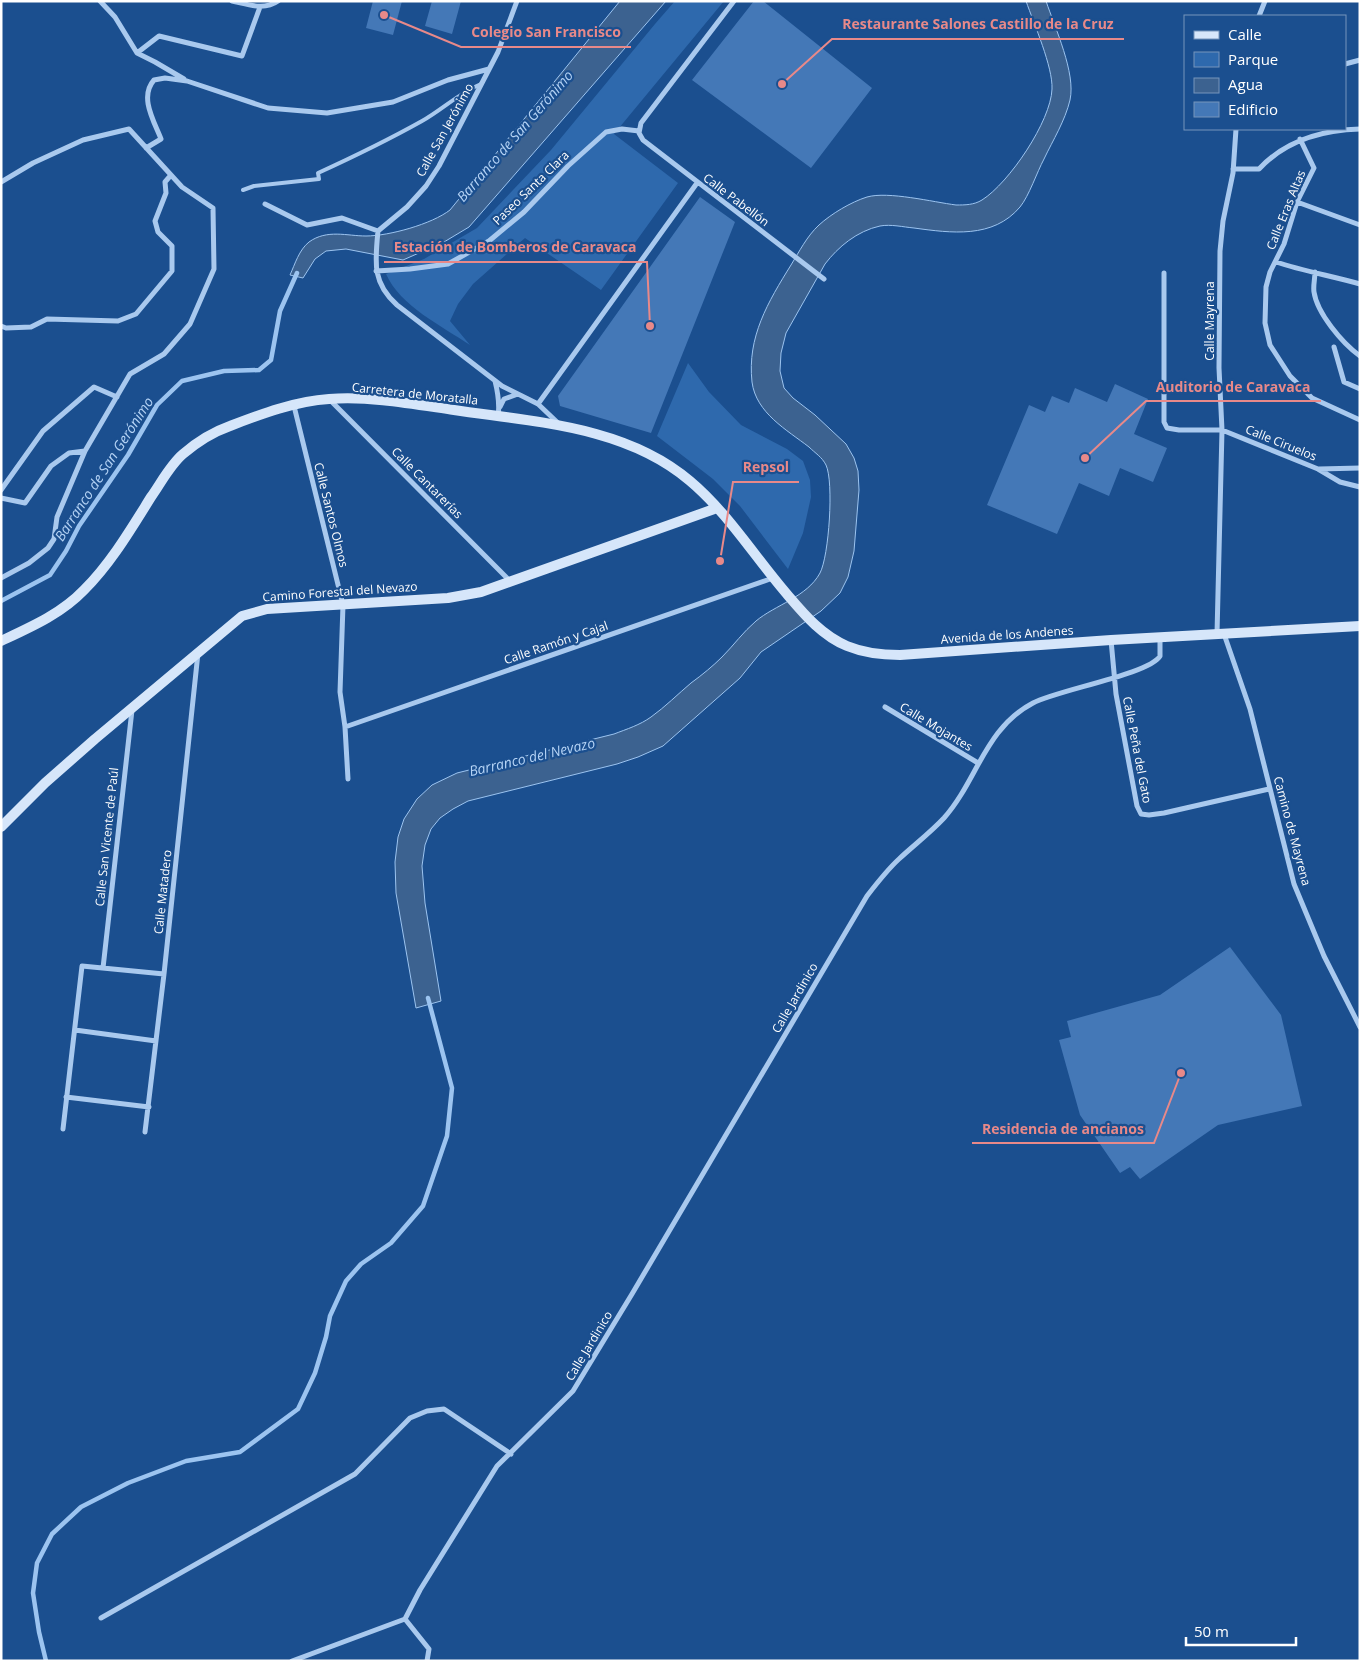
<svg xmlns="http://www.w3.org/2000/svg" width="1361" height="1662" viewBox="0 0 1361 1662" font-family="'Open Sans',sans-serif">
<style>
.green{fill:#2e69ad}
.water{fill:#3c6290;stroke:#9cc4f0}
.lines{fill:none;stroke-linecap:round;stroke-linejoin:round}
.stream{stroke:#9cc4f0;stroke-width:4.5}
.building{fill:#4478b7}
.lane{stroke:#a9c9ee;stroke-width:4}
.street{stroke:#a9c9ee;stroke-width:5}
.secondary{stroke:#d6e6fa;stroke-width:10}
.labels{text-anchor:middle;stroke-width:4.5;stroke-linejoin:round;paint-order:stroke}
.street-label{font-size:12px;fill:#fff;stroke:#1b4f8f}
.water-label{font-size:14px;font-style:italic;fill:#b5d3f5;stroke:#1b4f8f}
.leader{fill:none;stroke:#e88989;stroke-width:2}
.callout-dot{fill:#e88989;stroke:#1b4f8f;stroke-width:2}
.callout-label{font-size:14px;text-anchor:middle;font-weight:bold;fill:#e88989;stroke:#1b4f8f;stroke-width:4.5;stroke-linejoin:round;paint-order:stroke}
</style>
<rect width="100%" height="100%" fill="#1b4f8f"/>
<path class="green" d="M 675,1 L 724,1 L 614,134 L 678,183 L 601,290 L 525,238 L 473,284 L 458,304 L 450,321 L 470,345 C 442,326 400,306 386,274 L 424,259 L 477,228 L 551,150 L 655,24 Z
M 688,363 L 709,392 L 741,425 L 787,449 L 803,461 L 810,480 L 811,497 L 803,533 L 788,569 L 740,506 L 713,479 L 657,436 Z"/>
<path class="water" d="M 620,1 L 666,1 L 469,227 L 444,242 L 403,260 L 346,249 L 326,251 L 315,259 L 303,278 L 290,275 C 295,264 299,250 309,242 C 327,229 347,236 366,236 C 389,236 432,224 450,210 Z
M 1026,1 L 1046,1 C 1055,28 1076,73 1070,100 C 1065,121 1053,140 1044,159 C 1037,172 1029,196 1020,207 C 993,239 951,233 914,228 C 903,227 891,224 880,226 C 857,231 838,247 825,264 L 786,333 L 781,353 L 780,371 L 784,388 L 793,398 L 815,415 L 846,444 L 854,458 L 858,471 L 859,490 L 854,551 L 848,577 L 840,593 L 821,611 L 761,652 L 740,678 L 663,746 L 638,757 L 617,764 L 468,801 L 453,809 L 440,818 L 431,829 L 425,845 L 422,866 L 425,903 L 441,1001 L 416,1008 L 396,893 L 395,862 L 398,837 L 404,819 L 417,799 L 432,785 L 457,773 L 614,734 C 627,729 640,725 651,717 C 665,707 678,694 691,683 C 702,675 713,666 722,657 C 734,645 743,632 756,621 C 775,605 807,597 820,573 C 829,556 834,482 826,465 C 822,457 815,453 809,447 C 787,430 756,413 752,382 C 747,337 768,302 791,265 C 799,252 807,236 819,225 C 831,214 851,202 867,197 C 888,191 933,202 956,205 C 965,205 974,205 982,200 C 1009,183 1051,121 1052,89 C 1053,67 1034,24 1026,1 Z"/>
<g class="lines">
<path class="stream" d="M 1,601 L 50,575 L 66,551 L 79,526 L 128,455 L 157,405 L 182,381 L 224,371 L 259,370 L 271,360 L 280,311 L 297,273
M 46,1661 L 39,1632 L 33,1593 L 37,1563 L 52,1534 L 81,1507 L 128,1483 L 186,1461 L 240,1452 L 298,1409 L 315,1373 L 326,1337 L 330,1316 L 346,1281 L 361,1264 L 391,1243 L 423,1206 L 447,1136 L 452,1088 L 428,998"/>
</g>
<path class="building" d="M 373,1 L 402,1 L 393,35 L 366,28 Z
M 432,1 L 461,1 L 452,34 L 425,26 Z
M 754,1 L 763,1 L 872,88 L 811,168 L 692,80 Z
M 700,197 L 735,222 L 651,433 L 560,406 L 558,396 Z
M 1115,384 L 1148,399 L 1134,434 L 1167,448 L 1153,482 L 1120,468 L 1109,496 L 1079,483 L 1057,534 L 987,505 L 1029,405 L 1045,412 L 1052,396 L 1069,403 L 1075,388 L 1107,402 Z
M 1230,947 L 1281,1015 L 1302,1106 L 1218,1125 L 1140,1179 L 1130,1167 L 1120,1173 L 1080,1115 L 1059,1040 L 1071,1037 L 1067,1021 L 1160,995 Z"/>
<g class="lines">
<path class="lane" d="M 243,190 L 254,186 L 319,179 L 318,173 C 353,157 388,140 422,121 C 443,109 459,93 481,84"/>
<path class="street" d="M 100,1 L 115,17 L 137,53 L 155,62 L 184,79
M 232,1 C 247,4 264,11 278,1
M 517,1 L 498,52 L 439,166 L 426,186 L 407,207 L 378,231 C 375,262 372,283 397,305 L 502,386 L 538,404 L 558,423
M 734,1 L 641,123 L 639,133 L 643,140 L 824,279
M 1259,16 L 1265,1
M 137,53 L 159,36 L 242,56 L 260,7
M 1345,64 L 1360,60
M 1300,139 L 1314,168 L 1297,202 L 1284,244 L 1270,272 L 1266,287 L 1265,323 L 1270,345 L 1290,376 L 1312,398 L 1360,420
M 146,148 L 161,139 C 154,121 139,97 154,80 L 165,78 L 187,81 L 268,108 L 327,113 L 393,102 L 448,80 L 489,69
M 1233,169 L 1259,169 C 1286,140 1321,130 1360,129
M 1,182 L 33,163 L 83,140 L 129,129 L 182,187 L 213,208 L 214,269 L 190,324 L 164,354 L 130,374 L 85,451 L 57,517 L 54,539 L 48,548 L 29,563 L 1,578
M 1297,202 L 1360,225
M 265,204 L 307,225 L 342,218 L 378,231
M 1276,262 C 1303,271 1332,276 1360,284
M 376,271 L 410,269 L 448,264 L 489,241 L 524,212 L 568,166 L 606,132 L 622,129 L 639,131
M 1315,272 C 1315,278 1313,286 1314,292 C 1317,313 1342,343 1360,356
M 1164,273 L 1164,422 L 1167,428 L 1179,430 L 1222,430 L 1318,469 L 1340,482 L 1360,487
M 1,326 L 6,328 L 31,327 L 47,319 L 118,321 L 136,314 L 172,271 L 172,246 L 158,232 L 155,221 L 166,193 L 165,182 L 171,175
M 1334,347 L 1344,382 L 1360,389
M 495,381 C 498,393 500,404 498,417
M 329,399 L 510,581
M 538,404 L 697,183
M 294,406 L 343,605 L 340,692 L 345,727 L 348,779
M 500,407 L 504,399 L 518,394
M 1319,469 L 1360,468
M 1,490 L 43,431 L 94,387 L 117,397
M 1,498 L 25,503 L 51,466 L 69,453 L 85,451
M 1217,634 L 1222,430 L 1219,368 L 1220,251 L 1223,221 L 1233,173 L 1236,129
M 1224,634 L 1250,709 L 1294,884 L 1324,956 L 1360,1027
M 1111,640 L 1116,694 L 1137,806 L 1141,814 L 1149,815 L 1164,813 L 1269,789
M 885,707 L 978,763
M 345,727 L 773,578
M 103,968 L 132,710
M 75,1030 L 156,1041
M 66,1097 L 149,1107
M 63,1129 L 82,966 L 164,974
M 145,1132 L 164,974 L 198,653
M 101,1618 L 355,1474 L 410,1418 L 427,1411 L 444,1409 L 511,1454
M 405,1619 L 429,1649 L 427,1661
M 292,1661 L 405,1619 L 420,1590 L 497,1466 L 573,1391 L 632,1294 L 867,896 C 877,883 887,870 899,859 C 914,845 930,833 944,818 C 977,781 985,728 1033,703 C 1057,690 1150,674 1160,656 L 1160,637"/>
<path class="secondary" d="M 1,641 C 31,627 61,614 84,590 C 111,563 131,529 151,497 C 161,483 170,465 183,454 C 197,442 213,432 230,426 C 261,414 296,401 329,399 C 371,396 413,404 454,410 C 534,422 626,426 690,481 C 727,512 755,557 786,593 C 804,614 821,635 847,646 C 864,653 882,655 900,655 L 1111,640 L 1360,626
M 1,827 L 45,783 L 95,739 L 242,616 L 267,609 L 448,598 L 481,592 L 717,508"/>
</g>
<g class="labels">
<g class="street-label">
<text transform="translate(445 130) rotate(-61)" y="4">Calle San Jerónimo</text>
<text transform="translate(531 188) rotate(-44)" y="4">Paseo Santa Clara</text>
<text transform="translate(736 200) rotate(37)" y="4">Calle Pabellón</text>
<text transform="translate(1286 210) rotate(-68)" y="4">Calle Eras Altas</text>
<text transform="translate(1210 321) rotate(-90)" y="4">Calle Mayrena</text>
<text transform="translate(415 394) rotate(6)" y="4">Carretera de Moratalla</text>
<text transform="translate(1281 443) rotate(22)" y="4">Calle Ciruelos</text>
<text transform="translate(427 483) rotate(45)" y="4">Calle Cantarerías</text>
<text transform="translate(331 515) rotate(76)" y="4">Calle Santos Olmos</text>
<text transform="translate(340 592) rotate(-4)" y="4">Camino Forestal del Nevazo</text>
<text transform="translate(1007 635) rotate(-4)" y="4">Avenida de los Andenes</text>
<text transform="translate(556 643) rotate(-19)" y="4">Calle Ramón y Cajal</text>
<text transform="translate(936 727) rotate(31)" y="4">Calle Mojantes</text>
<text transform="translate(1137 750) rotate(79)" y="4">Calle Peña del Gato</text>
<text transform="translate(1292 831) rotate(75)" y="4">Camino de Mayrena</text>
<text transform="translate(107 837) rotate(-84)" y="4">Calle San Vicente de Paúl</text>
<text transform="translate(163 892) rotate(-84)" y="4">Calle Matadero</text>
<text transform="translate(795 998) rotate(-60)" y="4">Calle Jardinico</text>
<text transform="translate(589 1346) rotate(-59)" y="4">Calle Jardinico</text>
</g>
<g class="water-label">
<text transform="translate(515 136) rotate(-49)" y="5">Barranco de San Gerónimo</text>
<text transform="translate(104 469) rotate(-57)" y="5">Barranco de San Gerónimo</text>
<text transform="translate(532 757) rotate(-13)" y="5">Barranco del Nevazo</text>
</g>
</g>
<path class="leader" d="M782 84L832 39H1124M384 15L461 47H631M650 326L647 262H384M1085 458L1146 401H1321M720 561L733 482H799M1181 1073L1154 1143H972"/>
<g class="callout-dot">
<circle cx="782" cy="84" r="5"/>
<circle cx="384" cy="15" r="5"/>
<circle cx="650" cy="326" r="5"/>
<circle cx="1085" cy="458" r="5"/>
<circle cx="720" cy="561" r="5"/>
<circle cx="1181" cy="1073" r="5"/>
</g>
<g class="callout-label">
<text x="978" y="29">Restaurante Salones Castillo de la Cruz</text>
<text x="546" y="37">Colegio San Francisco</text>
<text x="515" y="252">Estación de Bomberos de Caravaca</text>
<text x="1233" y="392">Auditorio de Caravaca</text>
<text x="766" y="472">Repsol</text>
<text x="1063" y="1134">Residencia de ancianos</text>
</g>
<rect width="1361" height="1662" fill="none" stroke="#ffffff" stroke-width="5"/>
<rect x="1184" y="15" width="162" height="115" fill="#1b4f8f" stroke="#7695bc"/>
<rect x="1194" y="31" width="25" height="8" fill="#d6e6fa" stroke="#7695bc"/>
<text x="1228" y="40" font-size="15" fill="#ffffff">Calle</text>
<rect x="1194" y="52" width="25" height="15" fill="#2e69ad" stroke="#7695bc"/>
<text x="1228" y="65" font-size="15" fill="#ffffff">Parque</text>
<rect x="1194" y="78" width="25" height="15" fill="#3c6290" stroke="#7695bc"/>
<text x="1228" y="90" font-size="15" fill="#ffffff">Agua</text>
<rect x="1194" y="102" width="25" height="15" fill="#4478b7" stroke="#7695bc"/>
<text x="1228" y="115" font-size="15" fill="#ffffff">Edificio</text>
<path d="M1186 1637v8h110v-8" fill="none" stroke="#ffffff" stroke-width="2.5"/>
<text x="1194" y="1637" font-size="15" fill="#ffffff" stroke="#1b4f8f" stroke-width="4" paint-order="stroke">50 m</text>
</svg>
